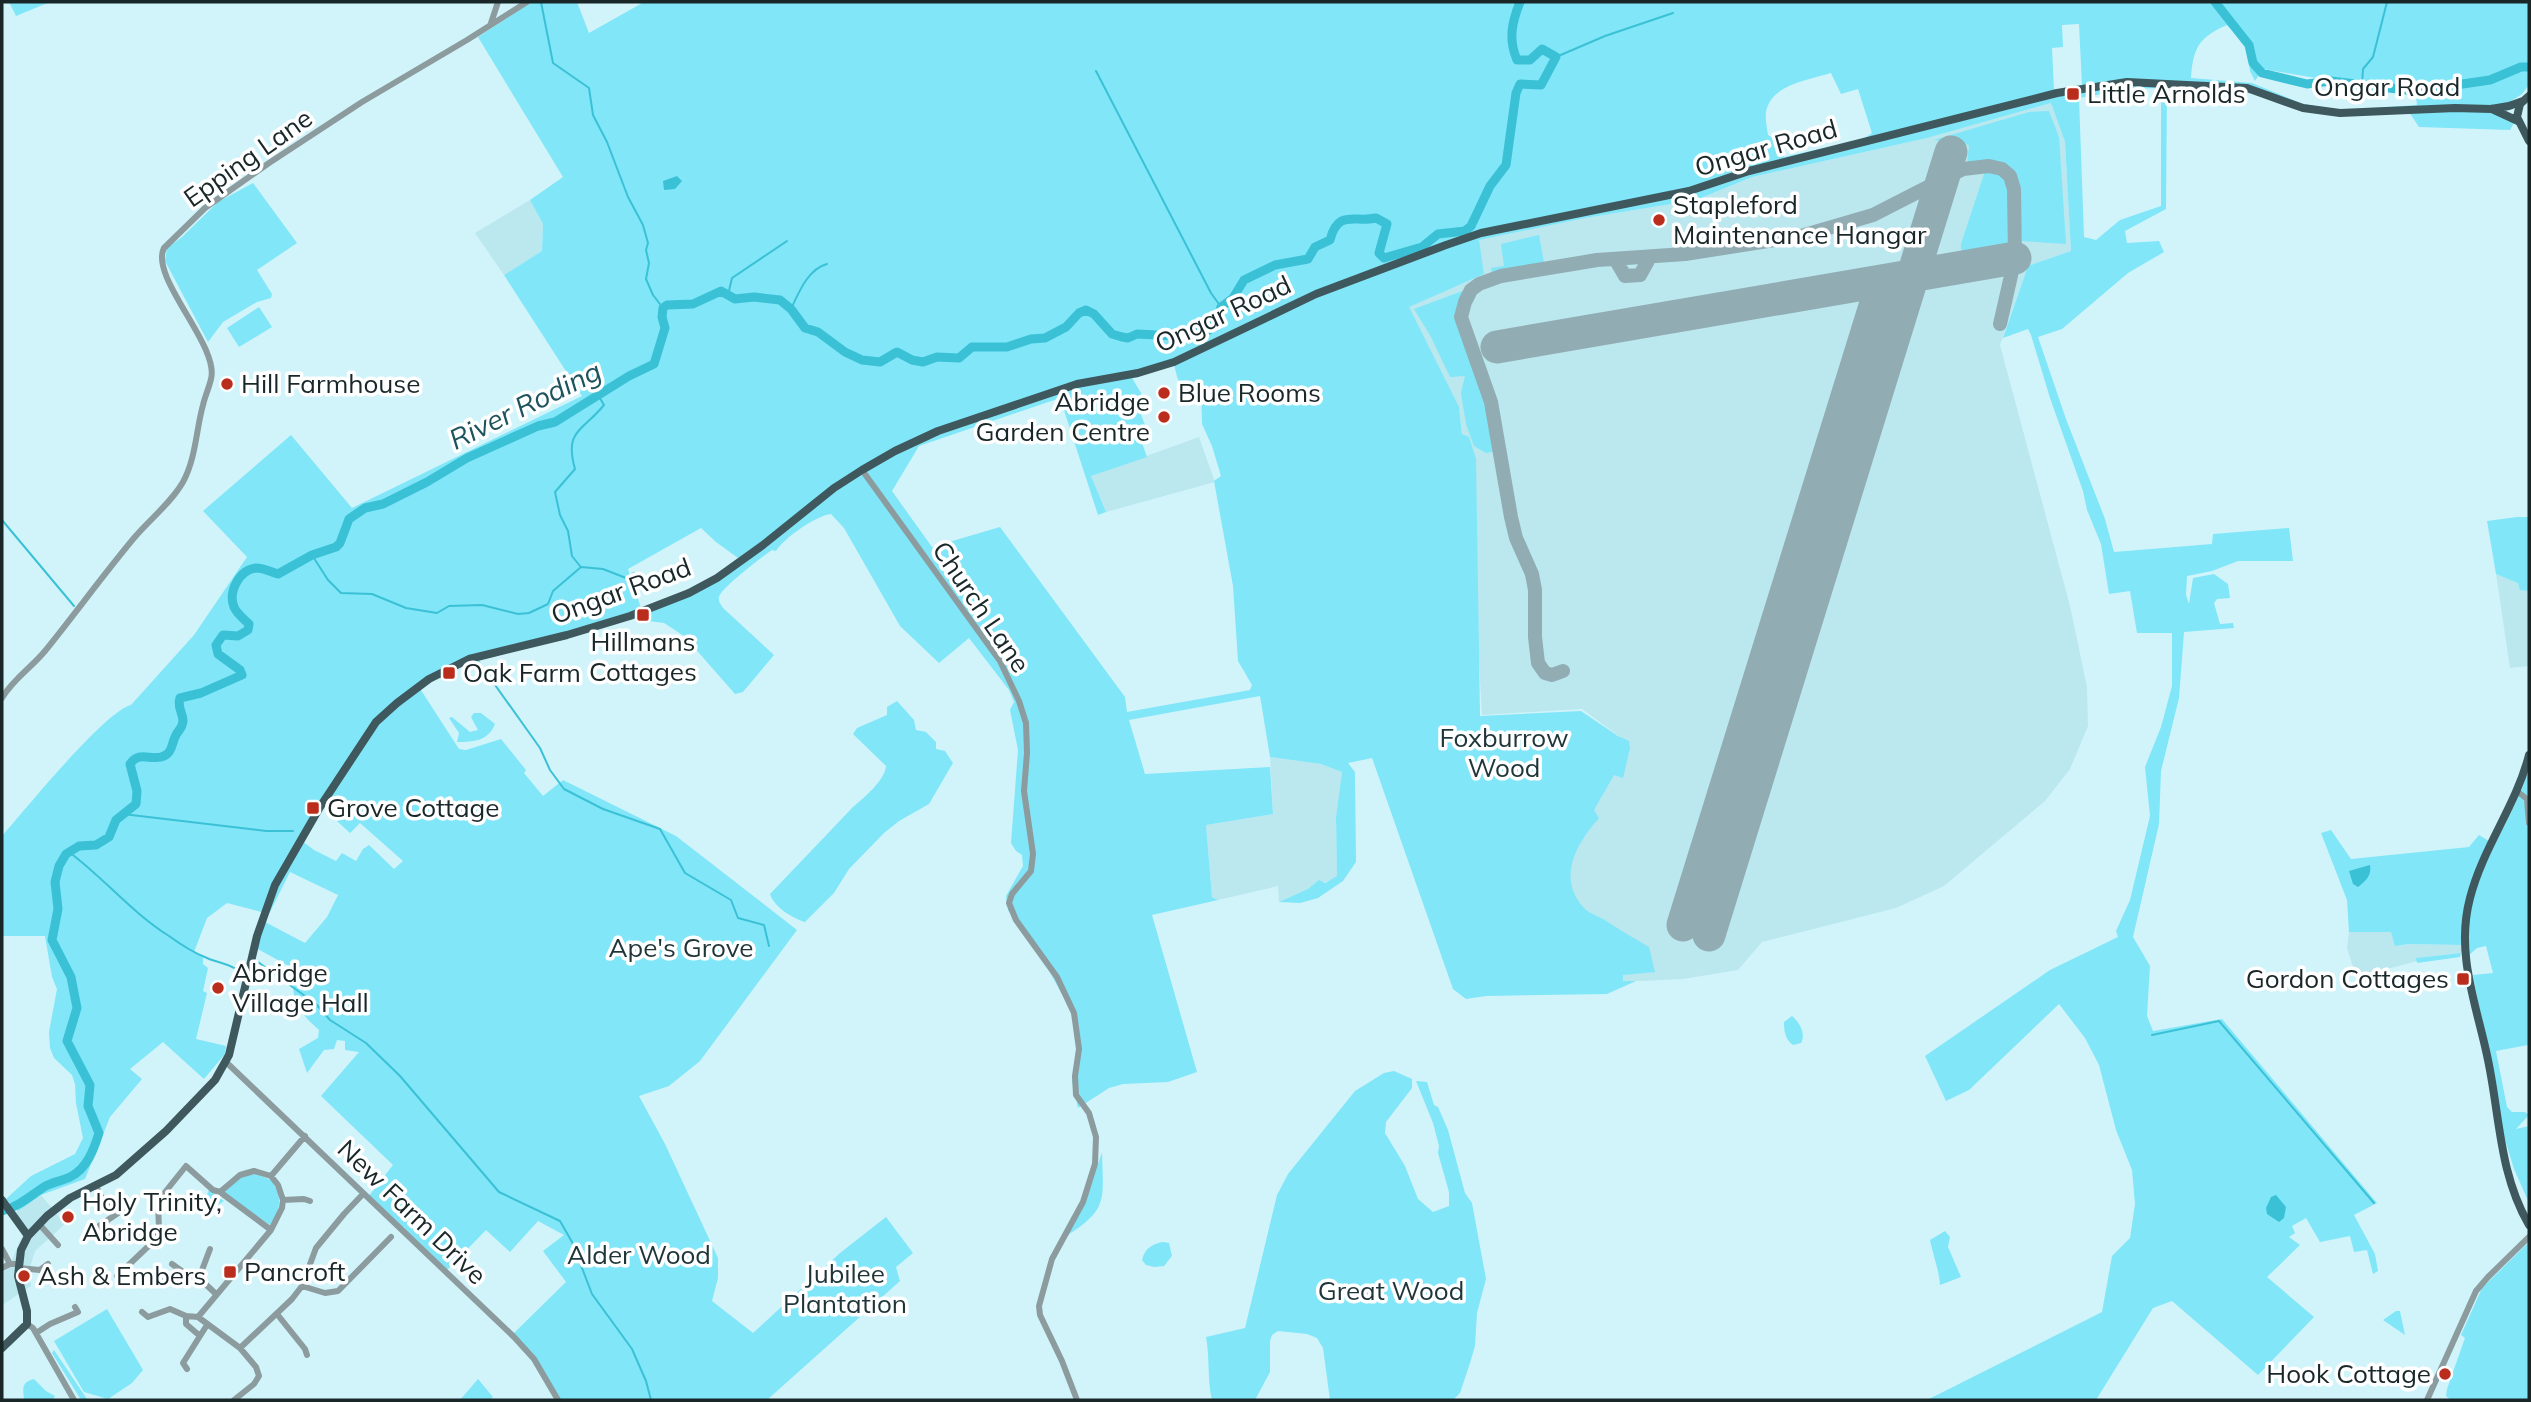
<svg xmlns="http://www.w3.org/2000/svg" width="2531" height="1402" viewBox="0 0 2531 1402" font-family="Mulish,sans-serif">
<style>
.built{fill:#bbe7ef}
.green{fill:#80e6f8;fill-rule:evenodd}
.water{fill:#3bc1d6}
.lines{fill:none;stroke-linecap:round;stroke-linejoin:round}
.stream{stroke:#3bc1d6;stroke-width:2}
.river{stroke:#3bc1d6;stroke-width:9}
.taxiway{stroke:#91acb2;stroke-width:14}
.runway{stroke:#91acb2;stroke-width:33}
.minor{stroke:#8c9b9e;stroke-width:6}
.major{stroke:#3e585d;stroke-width:8}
.poi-dot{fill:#ba2d1d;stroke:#fff;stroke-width:2.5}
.labels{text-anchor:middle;stroke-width:7;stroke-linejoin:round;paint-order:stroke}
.street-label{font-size:26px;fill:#192729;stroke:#fff}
.poi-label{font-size:26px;fill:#192729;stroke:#fff;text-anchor:start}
.park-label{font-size:26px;fill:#1f3539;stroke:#fff}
.water-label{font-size:28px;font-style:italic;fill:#1c535c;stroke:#fff}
</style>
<rect width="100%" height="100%" fill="#d1f4fb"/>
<path class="built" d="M 2051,103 L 2065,142 L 2071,251 L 2028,266 L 2000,345 L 2070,606 L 2087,687 L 2088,726 L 2070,769 L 2045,801 L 1944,886 L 1896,908 L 1762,942 L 1738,970 L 1683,979 L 1642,981 L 1505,980 L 1518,935 L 1620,737 L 1582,709 L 1482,715 L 1469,484 L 1459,408 L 1408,307 L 1484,274 L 1478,240 L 1585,218 L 1696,200 L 1752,177 L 1927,138 Z
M 530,200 L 543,224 L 542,251 L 504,275 L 475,233 Z
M 1199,437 L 1215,482 L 1106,512 L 1091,476 Z
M 2496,574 L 2519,583 L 2520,590 L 2529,591 L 2529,666 L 2510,668 Z
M 1270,757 L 1321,764 L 1342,772 L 1336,817 L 1337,877 L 1279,902 L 1278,886 L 1218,900 L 1212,897 L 1206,825 L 1273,814 Z
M 2349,932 L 2391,932 L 2396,946 L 2409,944 L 2462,945 L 2461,953 L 2416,958 L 2417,961 L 2358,977 L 2354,970 L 2347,948 Z
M 41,1195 L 65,1224 L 35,1251 L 29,1271 L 31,1286 L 2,1305 L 2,1272 L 8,1269 L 25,1230 L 16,1212 Z"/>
<path class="green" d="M 9,2 L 50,2 L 16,16 Z
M 532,2 L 577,2 L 589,33 L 644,2 L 2529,2 L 2529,85 L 2522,94 L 2493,113 L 2514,123 L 2510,130 L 2419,127 L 2409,112 L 2341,115 L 2246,91 L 2167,87 L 2166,209 L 2125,231 L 2127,243 L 2159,241 L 2164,252 L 2128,273 L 2062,329 L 2038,337 L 2066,419 L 2105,519 L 2114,552 L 2212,544 L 2213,534 L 2289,528 L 2293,561 L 2238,561 L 2212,571 L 2187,576 L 2186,595 L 2189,604 L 2193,578 L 2214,574 L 2228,584 L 2230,598 L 2217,599 L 2214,603 L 2220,624 L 2233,623 L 2234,628 L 2184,632 L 2179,698 L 2161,771 L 2159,824 L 2133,937 L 2150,966 L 2147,1016 L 2153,1031 L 2222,1019 L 2377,1203 L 2354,1215 L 2375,1254 L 2378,1271 L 2373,1274 L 2367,1250 L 2354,1252 L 2350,1236 L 2320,1242 L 2306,1218 L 2292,1226 L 2295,1233 L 2289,1237 L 2300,1245 L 2267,1277 L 2314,1317 L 2258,1375 L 2172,1301 L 2153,1308 L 2096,1400 L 1927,1400 L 2102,1312 L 2112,1256 L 2130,1238 L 2135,1204 L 2132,1170 L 2116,1130 L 2099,1065 L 2085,1038 L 2059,1004 L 1969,1090 L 1946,1101 L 1925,1056 L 2050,970 L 2118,937 L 2116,931 L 2130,900 L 2150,816 L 2145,767 L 2161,727 L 2172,686 L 2172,633 L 2137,633 L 2130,591 L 2109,594 L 2101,544 L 2087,510 L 2083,491 L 2050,398 L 2031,335 L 2028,329 L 2003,338 L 2028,266 L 2071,251 L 2065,142 L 2051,103 L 1927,138 L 1752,177 L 1696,200 L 1585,218 L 1479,240 L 1484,274 L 1409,307 L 1459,407 L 1462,434 L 1469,437 L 1476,459 L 1480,716 L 1581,711 L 1618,736 L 1629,741 L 1630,748 L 1623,778 L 1614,775 L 1594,810 L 1599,818 C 1577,843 1556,878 1584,908 C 1589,913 1597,916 1603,919 C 1618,929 1634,938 1649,947 L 1655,972 L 1623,975 L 1623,981 L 1636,981 L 1607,994 L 1486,996 L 1466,999 L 1453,989 L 1372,758 L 1348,763 L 1355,772 L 1356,862 L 1343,881 L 1318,898 L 1300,903 L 1279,902 L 1308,889 L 1319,880 L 1325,883 L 1337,876 L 1336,817 L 1342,772 L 1321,764 L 1270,757 L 1260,696 L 1129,720 L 1145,774 L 1270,767 L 1273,814 L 1206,825 L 1212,897 L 1218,900 L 1152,915 L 1197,1072 L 1168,1082 L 1123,1084 L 1109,1088 L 1078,1108 L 1072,1082 L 1077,1048 L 1072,1012 L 1048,969 L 1008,910 L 1006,896 L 1023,866 L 1022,855 L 1016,851 L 1011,843 L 1018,750 L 1010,710 L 1014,702 L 1009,690 L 969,638 L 939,663 L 900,626 L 844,528 L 831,514 C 817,515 784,538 776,551 L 772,550 C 762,557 721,588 719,597 C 718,602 721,604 723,608 L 774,655 L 743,692 L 735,694 L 684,636 L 664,623 L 634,619 L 694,593 L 766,538 L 738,558 L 716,542 L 701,528 L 628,569 L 641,608 L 591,626 L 473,654 L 446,666 L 417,684 L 459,749 L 466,750 L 501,739 L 526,770 L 524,773 L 543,796 L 563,780 L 676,836 L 797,930 L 700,1061 L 669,1086 L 639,1096 L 665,1144 L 718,1258 L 718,1278 L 712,1301 L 753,1333 L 840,1253 L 886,1217 L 913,1253 L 896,1267 L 900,1281 L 767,1400 L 560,1400 L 534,1356 L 514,1333 L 566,1282 L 543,1251 L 564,1235 L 538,1221 L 510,1252 L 486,1230 L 447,1270 L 368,1197 L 393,1165 L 321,1096 L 359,1052 L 345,1050 L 345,1041 L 337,1040 L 334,1049 L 324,1050 L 307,1073 L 299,1049 L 318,1038 L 319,1030 C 297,1011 290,998 294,969 L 256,948 L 265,922 L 305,943 L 327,917 L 338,895 L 290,872 L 269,914 L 227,903 L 207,918 L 194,952 L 203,956 L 203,964 L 208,968 L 203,991 L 207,993 L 196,1039 L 226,1046 L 225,1054 L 204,1079 L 163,1042 L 130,1069 L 142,1079 L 110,1117 L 85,1179 L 41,1195 L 18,1211 L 6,1199 L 31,1176 L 75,1154 L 83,1138 L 76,1103 L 75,1084 L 72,1075 L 54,1058 L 50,1048 L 49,1032 L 57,989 L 52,977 L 45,936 L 2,936 L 2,836 C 24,811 105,711 131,705 L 194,635 L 247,557 L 203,511 L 291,435 L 352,508 L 582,396 L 504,275 L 542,251 L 543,224 L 530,200 L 563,177 L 478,37 ZM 2079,24 L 2082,86 L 2054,91 L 2052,48 L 2063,47 L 2062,25 ZM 2227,25 L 2247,46 L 2250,71 L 2255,81 L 2263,69 L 2322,79 L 2415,87 L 2417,105 L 2341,110 L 2303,104 L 2252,83 L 2191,78 C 2193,48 2199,37 2227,25 ZM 1831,73 L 1841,94 L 1858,89 L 1872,133 L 1864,139 L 1784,157 L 1775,139 L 1768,135 C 1767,128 1765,119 1766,112 C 1771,84 1809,80 1831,73 ZM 2161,88 L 2161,206 L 2120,220 L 2096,240 L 2084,237 L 2079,98 L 2131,89 ZM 1174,365 L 1181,391 L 1201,388 L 1202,424 L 1212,446 L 1221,476 L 1214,481 L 1233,586 L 1238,661 L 1252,685 L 1250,690 L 1127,712 L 1125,697 L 1000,527 L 932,547 L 892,491 L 919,446 L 1060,398 L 1098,515 L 1106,512 L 1091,476 L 1147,457 L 1141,440 L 1149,435 L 1140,412 L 1146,409 L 1141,393 L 1131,376 L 1072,386 ZM 324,795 L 345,812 L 337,821 L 350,833 L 360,823 L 403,861 L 394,869 L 369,845 L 363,849 L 356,861 L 342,853 L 336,861 L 314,850 L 298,838 Z
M 2049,111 L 2059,137 L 2066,244 L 2022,241 C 2019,199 2028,150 1967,164 L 1969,145 L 1934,140 L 2029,112 Z
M 1985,171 C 2022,170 2012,218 2012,244 L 1963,251 L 1961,249 L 1961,244 Z
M 253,183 L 297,243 L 257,270 L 272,294 L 271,298 L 257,302 L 223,322 L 208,342 L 165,261 L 167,248 L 182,237 L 218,202 Z
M 1539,235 L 1544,263 L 1492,273 L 1491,268 L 1504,266 L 1501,244 Z
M 1468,289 L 1459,302 L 1457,316 L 1467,353 L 1484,391 L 1496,451 L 1486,453 L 1474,446 L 1466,424 L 1461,393 L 1465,376 L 1450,377 L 1430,335 L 1414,309 Z
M 259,307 L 272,327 L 239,347 L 227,328 Z
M 2517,517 L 2529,517 L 2529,591 L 2520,590 L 2518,583 L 2496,574 L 2487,521 Z
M 897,701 L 914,720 L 916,730 L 926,732 L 936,742 L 936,749 L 945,751 L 953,763 L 929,804 L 899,821 L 884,833 L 849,869 L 834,893 L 805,922 C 792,918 774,907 770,894 L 853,807 C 864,798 885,780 886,766 L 853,734 L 857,728 L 887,715 L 887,707 Z
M 474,713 L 481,713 L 495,724 C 488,741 474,742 457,742 L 459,733 L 449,718 L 452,717 L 470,732 L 478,730 L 471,717 Z
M 2529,769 L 2529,806 L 2526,810 L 2529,833 L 2529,1048 L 2528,1045 L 2496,1051 L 2507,1107 L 2512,1112 L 2525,1112 L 2529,1115 L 2516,1129 L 2529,1126 L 2529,1203 L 2514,1169 L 2503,1133 L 2473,975 L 2493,973 L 2486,946 L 2477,948 L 2469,955 C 2453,898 2514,822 2529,769 Z
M 2331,830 L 2351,859 L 2469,847 L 2479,835 L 2489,841 L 2479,861 L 2462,945 L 2409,944 L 2395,946 L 2391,932 L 2349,932 L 2347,900 L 2321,833 Z
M 2461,953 L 2460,957 L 2417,963 L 2416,958 Z
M 1792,1016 C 1800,1023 1806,1033 1801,1043 L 1793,1045 C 1785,1039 1784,1031 1784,1022 Z
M 1394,1071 L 1412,1079 L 1412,1088 L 1386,1122 L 1385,1133 L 1405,1166 L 1418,1199 L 1433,1212 L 1449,1206 L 1449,1192 L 1438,1153 L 1439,1146 L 1433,1123 L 1416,1081 L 1427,1082 L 1434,1105 L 1438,1107 L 1448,1130 L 1465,1193 L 1472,1203 L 1486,1279 L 1477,1313 L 1475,1346 L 1470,1363 L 1460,1393 L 1453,1400 L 1330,1400 L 1323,1348 L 1317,1338 L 1307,1334 L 1278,1331 L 1272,1335 L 1270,1341 L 1270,1372 L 1255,1400 L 1212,1400 C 1207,1379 1210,1358 1206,1337 L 1245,1328 L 1277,1195 L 1288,1174 L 1355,1091 L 1384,1073 Z
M 1102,1152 C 1103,1201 1109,1209 1065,1237 L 1086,1202 Z
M 256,1174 L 271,1180 C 283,1196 281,1211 270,1225 L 225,1194 L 225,1190 L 242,1176 Z
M 209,1190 L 224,1201 L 208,1211 L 202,1206 Z
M 1945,1231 L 1950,1237 L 1948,1247 L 1961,1277 L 1940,1285 C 1939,1269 1933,1256 1930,1240 Z
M 1163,1242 L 1169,1243 L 1172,1256 L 1164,1266 L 1154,1267 L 1146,1265 L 1142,1260 C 1145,1248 1152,1244 1163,1242 Z
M 2529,1242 L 2529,1400 L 2451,1400 L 2446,1396 L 2447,1389 L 2465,1338 L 2461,1335 L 2482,1288 Z
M 107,1309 L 143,1370 L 132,1383 L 108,1399 L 84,1392 L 54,1341 Z
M 2396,1311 L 2400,1311 L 2405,1335 L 2383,1320 Z
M 54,1350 L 87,1399 L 86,1400 L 81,1400 L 52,1353 Z
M 34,1379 L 46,1391 L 55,1396 L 53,1400 L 24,1400 C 23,1389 21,1382 34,1379 Z
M 478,1379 L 493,1397 L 490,1400 L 460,1400 Z"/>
<path class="water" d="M 677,176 L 682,181 L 675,189 L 664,190 L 663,181 Z
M 2370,865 C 2372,876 2365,881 2358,887 L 2353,884 L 2349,871 Z
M 2276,1195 L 2286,1207 L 2284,1218 L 2279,1222 L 2267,1214 L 2266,1208 L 2271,1197 Z"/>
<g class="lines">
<path class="stream" d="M 541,2 L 553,63 L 589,88 L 593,115 L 607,142 L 628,197 L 643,225 L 648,243 L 646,250 L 649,263 L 646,279 L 653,295 L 663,308
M 1556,57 L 1605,36 L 1673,13
M 1096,71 L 1211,293 L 1221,307
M 2362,85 L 2363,69 L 2373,57 L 2387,2
M 728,295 L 732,278 L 787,241
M 791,309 C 799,292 808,269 827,264
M 2,520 L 74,606
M 312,555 L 328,580 L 341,593 L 372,594 L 406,608 L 437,613 L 449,606 L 482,605 L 518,614 L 529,613 L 548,604 L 553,591 L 581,567 L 603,569 L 626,578 L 634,573
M 580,566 L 572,556 L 568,531 L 560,515 L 555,492 L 575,469 C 564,430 582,432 604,405 L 598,395
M 478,661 L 540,748 L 550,770 L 564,789 L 603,809 L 660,829 L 685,873 L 731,900 L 738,918 L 764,925 L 769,946
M 123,814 L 266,831 L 293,831
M 69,852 C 104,878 132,913 169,936 C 180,944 194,953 207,958 C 218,963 232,964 242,973
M 254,970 L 258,962 L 316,1004 L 330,1020 L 366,1043 L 400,1076 L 499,1192 L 560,1221 L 572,1242 L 592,1294 L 632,1349 L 646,1381 L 651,1400
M 2152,1035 L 2219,1021 L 2374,1203"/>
<path class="river" d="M 2215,2 L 2249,45 L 2253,63 L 2262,73 L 2307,84 L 2331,81 L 2414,91 L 2490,80 L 2521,67 L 2529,67
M 2,1211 C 18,1207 30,1196 44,1187 C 52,1182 62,1181 70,1177 C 87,1169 94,1149 99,1133 L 88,1106 L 90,1085 L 67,1041 L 77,1008 L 71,977 L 52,940 L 58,909 L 55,882 L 59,866 L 66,854 L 79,846 L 96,845 L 109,837 L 116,820 L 136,804 L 137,791 L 130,764 C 139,751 149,760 161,757 C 173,754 171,744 176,735 C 179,729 183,728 183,720 C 182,711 177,707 180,698 L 201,693 L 242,675 L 240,670 L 218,654 L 216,645 L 223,635 L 238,636 L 248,630 L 249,624 C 244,619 237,614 234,607 C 228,592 239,570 256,568 C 264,568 271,572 278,574 L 312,555 L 336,547 L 340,543 L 349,519 L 365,508 L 383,504 L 427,482 L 467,458 L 538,426 L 555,422 L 629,376 L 654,364 L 665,328 L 662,317 L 663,308 L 667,305 L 693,304 L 721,291 L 735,299 L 754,297 L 780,300 L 791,309 L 805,328 L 818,332 L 845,352 L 862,360 L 880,362 L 897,352 L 912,360 L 923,362 L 937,357 L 959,358 L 972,347 L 1007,347 L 1031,339 L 1045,338 L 1066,327 L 1079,313 L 1086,310 L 1094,314 L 1112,334 L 1122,337 L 1128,338 L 1137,334 L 1176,336 L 1209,330 L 1217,319 L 1221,307 L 1233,298 L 1244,280 L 1275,265 L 1308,259 L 1315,247 L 1330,240 C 1338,209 1354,223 1376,218 L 1387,224 L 1379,253 L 1384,258 L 1422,247 L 1438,234 L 1465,231 L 1471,226 L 1490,186 L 1506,165 L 1516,93 L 1520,84 L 1541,85 L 1556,57 L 1542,49 L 1530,60 L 1517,60 C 1508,39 1512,22 1520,2"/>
<path class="taxiway" d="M 1615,259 L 1625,276 L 1640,275 L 1650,257
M 1563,671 L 1552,675 L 1545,673 L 1538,663 L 1535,637 L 1535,590 L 1532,574 L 1516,538 L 1511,517 L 1491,402 L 1461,317 L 1465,302 L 1471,290 L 1479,284 L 1501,276 L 1597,260 L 1685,254 L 1801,236 L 1873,215 L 1963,169 L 1989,166 L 2002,169 L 2010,176 L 2014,189 L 2015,258 L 2000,324"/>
<path class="runway" d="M 1497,347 L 2015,258
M 1683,925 L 1881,287
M 1709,935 L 1951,152"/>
<path class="minor" d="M 491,23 L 498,2
M 862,470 L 1000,661 L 1019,701 L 1026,723 L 1027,753 L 1024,791 L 1033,854 L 1031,871 L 1012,894 L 1009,903 L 1016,920 L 1057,977 L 1074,1013 L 1079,1049 L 1075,1076 L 1076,1095 L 1089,1113 L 1096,1137 L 1095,1164 L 1083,1202 L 1052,1259 L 1039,1306 L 1040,1315 L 1062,1361 L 1077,1400
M 2,698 C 13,679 31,668 45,651 C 75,614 103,575 134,538 C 150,519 171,503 183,482 C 196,458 196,430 203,405 C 205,396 209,388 211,379 C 220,346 149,277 164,248 L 205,208 L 269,163 L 362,102 L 467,40 L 527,2
M 2518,792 L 2527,799 L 2529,823
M 226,1062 L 514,1337 L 534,1359 L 558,1400
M 271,1176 L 305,1136
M 96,1186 L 103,1200 L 117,1213
M 283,1200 L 304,1199 L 310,1201
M 39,1224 L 58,1245
M 108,1240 L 110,1237 L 99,1226 L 124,1209
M 2,1249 L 10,1264
M 172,1264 L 186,1274 L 199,1278 L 210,1249
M 2,1268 L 10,1264 L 18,1264
M 18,1268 L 40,1270 L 48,1264
M 117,1276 L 156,1239 L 159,1231 L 158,1201 L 186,1166 L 213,1190 L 220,1192 L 271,1230
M 199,1278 L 216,1294
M 165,1284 L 165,1280 L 178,1269
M 302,1286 L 325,1293 L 338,1291 L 391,1237
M 142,1312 L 148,1317 L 170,1309 L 186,1316 L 198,1317 L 240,1348 L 256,1367 L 259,1376 L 254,1384 L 234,1400
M 277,1314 L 305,1349 L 307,1355
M 186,1316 L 186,1324 L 200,1336 L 207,1325
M 198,1317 L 271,1230 L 282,1208 L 283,1200 L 278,1185 L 271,1176 L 261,1173 L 254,1171 L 240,1175 L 220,1192
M 27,1324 L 33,1328 L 74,1400
M 36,1333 L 50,1324 L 78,1312 L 75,1307
M 240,1348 L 292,1299 L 302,1286 L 316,1248 L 344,1214 L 363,1194
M 187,1369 L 183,1363 L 200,1336
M 2427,1400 L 2476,1291 L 2488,1277 L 2529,1237"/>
<path class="major" d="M 2529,96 L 2520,104 L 2517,117 L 2529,141
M 2492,109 L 2518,121
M 2529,755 C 2516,806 2483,847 2470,898 C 2455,954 2477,1006 2488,1060 C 2500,1117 2499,1173 2529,1225
M 2,1200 L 28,1236
M 2,1348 L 27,1324 L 27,1311 L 18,1276 L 21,1250 L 28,1236 L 47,1216 L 70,1198 L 116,1175 L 166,1131 L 215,1080 L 229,1055 L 257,936 L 275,885 L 320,807 L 376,722 L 397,703 L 429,679 L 469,659 L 567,635 L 630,616 L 689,593 L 717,578 L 763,545 L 834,488 L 862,470 L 895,451 L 938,431 L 1077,384 L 1138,373 L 1174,362 L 1316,294 L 1446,245 L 1481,233 L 1689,191 L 1749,171 L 2057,93 L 2127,82 L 2247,88 L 2303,108 L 2340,113 L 2455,108 L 2491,109 L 2509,106 L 2523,101"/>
</g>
<g class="poi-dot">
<rect x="2066" y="87" width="14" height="14" rx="3.5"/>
<circle cx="1659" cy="220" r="7"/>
<circle cx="227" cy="384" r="7"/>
<circle cx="1164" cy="393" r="7"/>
<circle cx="1164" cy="417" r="7"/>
<rect x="636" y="608" width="14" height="14" rx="3.5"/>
<rect x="442" y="666" width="14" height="14" rx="3.5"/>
<rect x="306" y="801" width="14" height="14" rx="3.5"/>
<rect x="2456" y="972" width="14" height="14" rx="3.5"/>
<circle cx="218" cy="988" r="7"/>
<circle cx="68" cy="1217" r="7"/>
<rect x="223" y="1265" width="14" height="14" rx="3.5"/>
<circle cx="24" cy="1276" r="7"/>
<circle cx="2445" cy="1374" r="7"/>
</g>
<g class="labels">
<g class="street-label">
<text x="2387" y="96">Ongar Road</text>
<text transform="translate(1766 148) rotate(-16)" y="9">Ongar Road</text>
<text transform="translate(248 158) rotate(-35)" y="9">Epping Lane</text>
<text transform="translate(1223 314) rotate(-25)" y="9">Ongar Road</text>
<text transform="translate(621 591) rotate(-20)" y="9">Ongar Road</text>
<text transform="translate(981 607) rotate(56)" y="9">Church Lane</text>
<text transform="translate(412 1212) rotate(44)" y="9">New Farm Drive</text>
</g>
<g class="poi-label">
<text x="2087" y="103">Little Arnolds</text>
<text x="1673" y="214">Stapleford<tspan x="1673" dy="30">Maintenance Hangar</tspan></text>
<text x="241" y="393">Hill Farmhouse</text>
<text x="1178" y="402">Blue Rooms</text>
<text x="1150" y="411" text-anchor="end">Abridge<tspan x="1150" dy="30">Garden Centre</tspan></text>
<text x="643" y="651" text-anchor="middle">Hillmans<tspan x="643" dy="30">Cottages</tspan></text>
<text x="463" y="682">Oak Farm</text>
<text x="327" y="817">Grove Cottage</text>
<text x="232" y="982">Abridge<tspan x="232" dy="30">Village Hall</tspan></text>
<text x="2449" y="988" text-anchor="end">Gordon Cottages</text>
<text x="82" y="1211">Holy Trinity,<tspan x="82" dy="30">Abridge</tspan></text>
<text x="244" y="1281">Pancroft</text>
<text x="38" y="1285">Ash &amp; Embers</text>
<text x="2431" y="1383" text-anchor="end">Hook Cottage</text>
</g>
<g class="park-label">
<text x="1504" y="747">Foxburrow<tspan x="1504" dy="30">Wood</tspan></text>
<text x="681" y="957">Ape's Grove</text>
<text x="639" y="1264">Alder Wood</text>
<text x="845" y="1283">Jubilee<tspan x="845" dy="30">Plantation</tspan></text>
<text x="1391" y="1300">Great Wood</text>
</g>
<g class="water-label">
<text transform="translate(525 405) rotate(-26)" y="10">River Roding</text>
</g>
</g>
<rect width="2531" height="1402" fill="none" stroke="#192729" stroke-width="7"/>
</svg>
